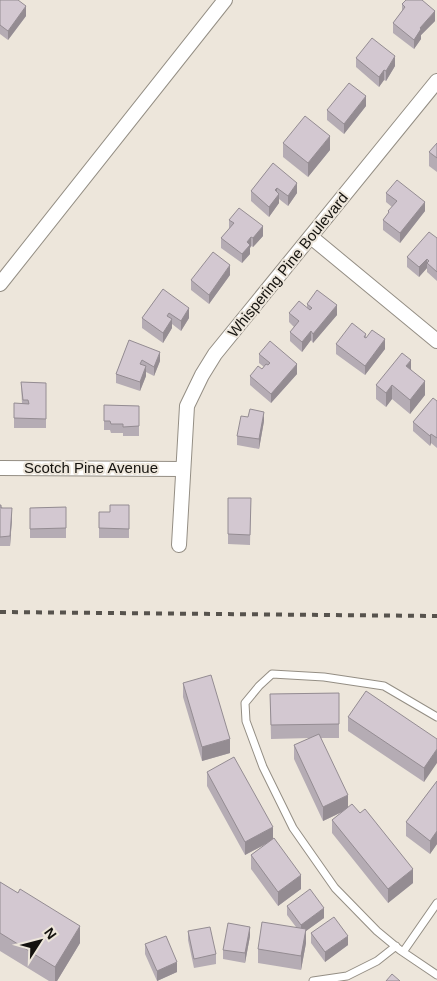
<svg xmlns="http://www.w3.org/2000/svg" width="437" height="981" viewBox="0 0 437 981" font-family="Helvetica,sans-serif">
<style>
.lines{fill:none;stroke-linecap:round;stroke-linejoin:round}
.service-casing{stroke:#948e84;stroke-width:9}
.minor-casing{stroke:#948e84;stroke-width:16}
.service{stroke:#fff;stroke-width:7}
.minor{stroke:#fff;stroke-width:14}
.rail{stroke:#57534d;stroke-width:4;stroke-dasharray:6 6;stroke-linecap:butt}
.wall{fill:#b5acb4}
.shaded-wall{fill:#948c92}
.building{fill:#d3c8d1;stroke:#948c92}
.labels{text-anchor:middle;stroke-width:4;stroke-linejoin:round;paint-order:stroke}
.street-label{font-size:15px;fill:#14120e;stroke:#ede6db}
</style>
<rect width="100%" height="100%" fill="#ede6db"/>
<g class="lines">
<g class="service-casing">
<path id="service" d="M 437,717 L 384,686 L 324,677 L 272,674 L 259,686 L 245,703 L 246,721 L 263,767 L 293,828 L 335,888 L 377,931 L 400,950 L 437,975
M 403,952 L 437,903
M 313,981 L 347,976 L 377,961 L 396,946"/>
</g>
<g class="minor-casing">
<path id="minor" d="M 311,237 L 437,341
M 0,284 L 225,0
M 0,468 L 182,469
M 179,545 L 187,406 L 202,375 L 215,354 L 437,81"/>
</g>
<use href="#service" class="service"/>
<use href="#minor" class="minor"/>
<path class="rail" d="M 0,612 L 437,616"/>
</g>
<path class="wall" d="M 0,0 L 26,16 L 8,40 L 0,34 Z
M 402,4 L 435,21 L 421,35 L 421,39 L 414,49 L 393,33 L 393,23 L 402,11 Z
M 356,58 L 395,66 L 386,81 L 384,80 L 379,87 L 356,67 Z
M 366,106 L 344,134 L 327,120 L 327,110 Z
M 283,143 L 330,150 L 308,177 L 283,157 Z
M 437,143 L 437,172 L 429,166 L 429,152 Z
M 273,163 L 297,193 L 288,206 L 279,199 L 279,203 L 269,217 L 251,201 L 251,191 Z
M 386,193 L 425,211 L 400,243 L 383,230 L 383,220 L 388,214 L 388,211 L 392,207 L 386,202 Z
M 229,220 L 263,236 L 253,247 L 251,246 L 250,248 L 250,254 L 242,263 L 221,248 L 221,238 L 229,229 Z
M 437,238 L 437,281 L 427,272 L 427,268 L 419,277 L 407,267 L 407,257 Z
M 230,275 L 209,304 L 191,290 L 191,280 Z
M 163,289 L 189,318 L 181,331 L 172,324 L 172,328 L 163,343 L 142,328 L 142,318 Z
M 307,304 L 337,315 L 313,343 L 311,340 L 302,352 L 290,341 L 290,332 L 294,327 L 289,322 L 289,313 L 307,308 Z
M 366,334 L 366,338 L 385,349 L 365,375 L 336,354 L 336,344 Z
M 129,340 L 160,361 L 154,376 L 146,372 L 146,376 L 140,391 L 116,383 L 116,374 Z
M 259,354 L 297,374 L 271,403 L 250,385 L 250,376 L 262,369 L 264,367 L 259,363 Z
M 411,369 L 425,395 L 410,414 L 392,399 L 386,407 L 376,399 L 376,385 Z
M 21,382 L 46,383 L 46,428 L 14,428 L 14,403 L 22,404 Z
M 437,401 L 437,448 L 431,443 L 430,446 L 413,431 L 413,422 Z
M 104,405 L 139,406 L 139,436 L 123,436 L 123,433 L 111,433 L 110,430 L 104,430 Z
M 264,421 L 259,449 L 237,445 L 237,436 Z
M 228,498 L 251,498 L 250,545 L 228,544 Z
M 0,505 L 12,518 L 10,546 L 0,546 Z
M 129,505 L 129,538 L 99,538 L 99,512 L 110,512 Z
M 66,507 L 66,538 L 30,538 L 30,508 Z
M 183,683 L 230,753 L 202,761 L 183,697 Z
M 339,693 L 339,738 L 321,738 L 348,807 L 413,883 L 388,903 L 332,833 L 332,820 L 342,812 L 323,821 L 294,759 L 294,745 L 310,738 L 271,739 L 270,694 Z
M 348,717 L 437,739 L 424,782 L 348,731 Z
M 207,772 L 273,839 L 301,889 L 278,906 L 251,869 L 251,855 L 266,844 L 245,855 L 207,786 Z
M 437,781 L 437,844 L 430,854 L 406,836 L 406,822 Z
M 0,882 L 18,893 L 80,943 L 57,981 L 49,981 L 0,951 Z
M 287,906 L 324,918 L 306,931 L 306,943 L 301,970 L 258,963 L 258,949 L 296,927 L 287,915 Z
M 188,931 L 216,954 L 216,964 L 194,968 L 188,940 Z
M 311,933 L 348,945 L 325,962 L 311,943 Z
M 250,936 L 245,963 L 223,959 L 223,950 Z
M 145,944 L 177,972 L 157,981 L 145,954 Z"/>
<path class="shaded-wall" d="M 26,6 L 26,16 L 8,40 L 8,31 Z
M 435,11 L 435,21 L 421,35 L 421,39 L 414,49 L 414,40 L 420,28 Z
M 395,56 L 395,66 L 386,81 L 386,71 Z
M 384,70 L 384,80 L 379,87 L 379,77 Z
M 366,96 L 366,106 L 344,134 L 344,124 Z
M 330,136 L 330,150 L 308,177 L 308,163 Z
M 297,183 L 297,193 L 288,206 L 288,196 Z
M 277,188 L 277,196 L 279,194 L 279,203 L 269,217 L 269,207 L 275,190 Z
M 425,202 L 425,211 L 400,243 L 400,233 Z
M 263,226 L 263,236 L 253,247 L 253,238 Z
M 251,237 L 251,246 L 250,248 L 250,254 L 242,263 L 242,254 L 247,242 Z
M 427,259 L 427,268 L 419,277 L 419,267 Z
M 230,265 L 230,275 L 209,304 L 209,295 Z
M 337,305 L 337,315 L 313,343 L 313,334 Z
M 189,308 L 189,318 L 181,331 L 181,321 Z
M 172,319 L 172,328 L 163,343 L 163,333 Z
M 311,331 L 311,340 L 302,352 L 302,342 Z
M 385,339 L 385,349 L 365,375 L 365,366 Z
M 160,352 L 160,361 L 154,376 L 154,367 Z
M 411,360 L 411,374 L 406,366 Z
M 297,364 L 297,374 L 271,403 L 271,394 Z
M 146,366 L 146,376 L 140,391 L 140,382 Z
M 425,381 L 425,395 L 410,414 L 410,400 Z
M 392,385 L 392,399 L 386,407 L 386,393 Z
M 264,412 L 264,421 L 259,449 L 259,439 Z
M 431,434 L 431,443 L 430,446 L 430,436 Z
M 12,508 L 12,518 L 10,546 L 10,536 Z
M 230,739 L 230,753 L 202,761 L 202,747 Z
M 437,749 L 437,763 L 424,782 L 424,768 Z
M 348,795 L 348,809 L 323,821 L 323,807 Z
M 273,827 L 273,840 L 245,855 L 245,842 Z
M 437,831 L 437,844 L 430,854 L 430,841 Z
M 413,869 L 413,883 L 388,903 L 388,889 Z
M 301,875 L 301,889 L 278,906 L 278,892 Z
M 324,908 L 324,918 L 306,931 L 306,943 L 301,970 L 301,925 Z
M 80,926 L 80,943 L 57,981 L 55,981 L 55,967 Z
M 250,927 L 250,936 L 245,963 L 245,953 Z
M 348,936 L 348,945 L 325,962 L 325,952 Z
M 177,962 L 177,972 L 157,981 L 157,971 Z"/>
<path class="building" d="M 0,0 L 18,0 L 26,6 L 8,31 L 0,25 Z
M 406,0 L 422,0 L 435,11 L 420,28 L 421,29 L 414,40 L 393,23 L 405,7 L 402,4 Z
M 372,38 L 395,56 L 386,71 L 384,70 L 379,77 L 356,58 Z
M 349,83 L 366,96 L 344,124 L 327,110 Z
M 305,116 L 330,136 L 308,163 L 283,143 Z
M 437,143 L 437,158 L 429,152 Z
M 273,163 L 297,183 L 288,196 L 277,188 L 275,190 L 279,194 L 269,207 L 251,191 Z
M 397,180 L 425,202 L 400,233 L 383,220 L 389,212 L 388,211 L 397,201 L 386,193 Z
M 239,208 L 263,226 L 253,238 L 251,237 L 247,242 L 250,245 L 242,254 L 221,238 L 234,223 L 229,220 Z
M 429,232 L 437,238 L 437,272 L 427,263 L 429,261 L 427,259 L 419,267 L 407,257 Z
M 213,252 L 230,265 L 209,295 L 191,280 Z
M 163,289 L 189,308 L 181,321 L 169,313 L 167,316 L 172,319 L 163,333 L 142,318 Z
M 317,290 L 337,305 L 313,334 L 311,331 L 302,342 L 290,332 L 299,321 L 289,313 L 299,301 L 310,310 L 312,308 L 307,304 Z
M 352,323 L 366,334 L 364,337 L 366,338 L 372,330 L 385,339 L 365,366 L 336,344 Z
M 129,340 L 160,352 L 154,367 L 142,360 L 140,364 L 146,366 L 140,382 L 116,374 Z
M 270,341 L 297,364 L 271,394 L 250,376 L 258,366 L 262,369 L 266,364 L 268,365 L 270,363 L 259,354 Z
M 402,353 L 411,360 L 406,366 L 425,381 L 410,400 L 392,385 L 386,393 L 376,385 Z
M 21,382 L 46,383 L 46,419 L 14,418 L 14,403 L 29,404 L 28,400 L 23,400 Z
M 433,398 L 437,401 L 437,438 L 431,434 L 430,436 L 413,422 Z
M 104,405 L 139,406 L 139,426 L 123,427 L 123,424 L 111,424 L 110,421 L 104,421 Z
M 250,409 L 264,412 L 259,439 L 237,436 L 241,416 L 248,417 Z
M 228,498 L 251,498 L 250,535 L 228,534 Z
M 0,505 L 1,505 L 1,508 L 12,508 L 10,536 L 0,537 Z
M 110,505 L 129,505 L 129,529 L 99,528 L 99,512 L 110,512 Z
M 66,507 L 66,528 L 30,529 L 30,508 Z
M 211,675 L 230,739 L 202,747 L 183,683 Z
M 366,691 L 437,739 L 437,749 L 424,768 L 348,717 Z
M 339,693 L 339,724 L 271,725 L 270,694 Z
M 319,734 L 348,795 L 323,807 L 294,745 Z
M 234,757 L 273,827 L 245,842 L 207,772 Z
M 437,781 L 437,831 L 430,841 L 406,822 Z
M 352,804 L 360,813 L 365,809 L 413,869 L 388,889 L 332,820 Z
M 274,838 L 301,875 L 278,892 L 251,855 Z
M 0,882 L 18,893 L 20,889 L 80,926 L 55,967 L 0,933 Z
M 310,889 L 324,908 L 301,925 L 287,906 Z
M 334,917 L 348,936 L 325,952 L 311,933 Z
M 262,922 L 306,929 L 301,956 L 258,949 Z
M 228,923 L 250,927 L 245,953 L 223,950 Z
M 210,927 L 216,954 L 194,959 L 188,931 Z
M 166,936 L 177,962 L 157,971 L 145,944 Z
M 392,974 L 400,981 L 386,981 Z"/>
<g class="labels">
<g class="street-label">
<text transform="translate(288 265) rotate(-51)" y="5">Whispering Pine Boulevard</text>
<text x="91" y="473">Scotch Pine Avenue</text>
</g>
</g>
<g transform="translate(40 941) rotate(54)" stroke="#ede6db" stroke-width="4" paint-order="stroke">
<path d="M0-4L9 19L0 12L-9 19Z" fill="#14120e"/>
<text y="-8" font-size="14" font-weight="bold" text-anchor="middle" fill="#14120e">N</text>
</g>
</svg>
